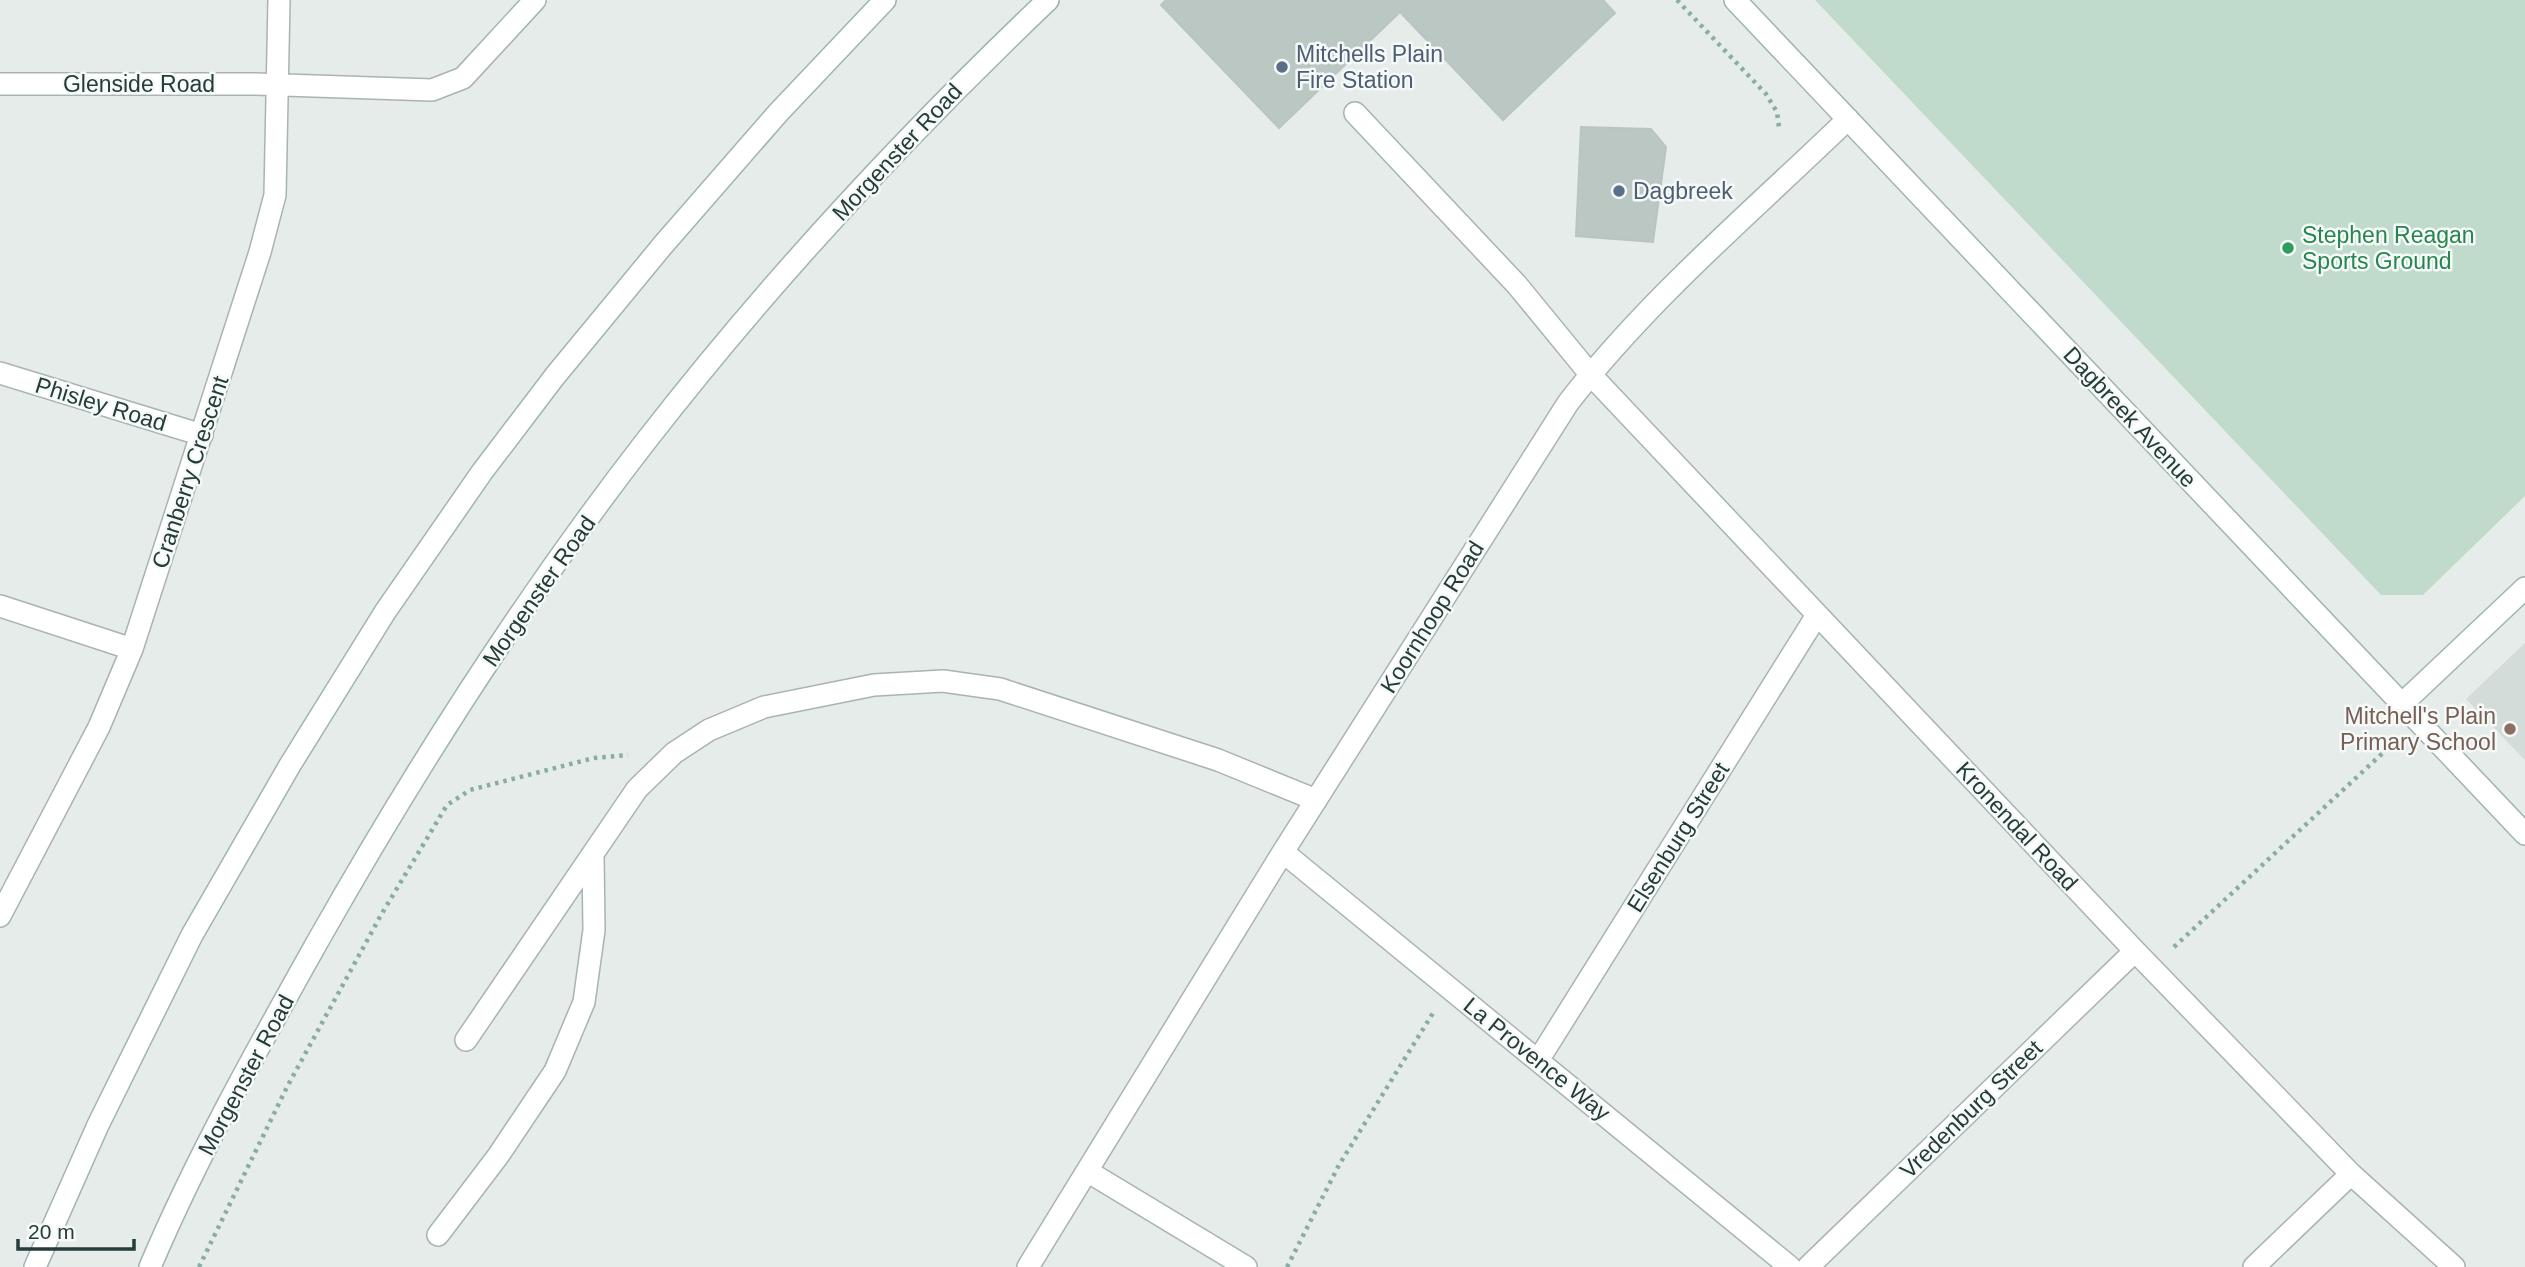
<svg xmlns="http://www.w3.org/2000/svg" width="2525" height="1267" viewBox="0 0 2525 1267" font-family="Helvetica,sans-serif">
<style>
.built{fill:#d3dcd9}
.green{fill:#c0dbcc}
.building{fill:#bac7c3;stroke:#b8c5c2;stroke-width:2}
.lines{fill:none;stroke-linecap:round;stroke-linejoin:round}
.lane-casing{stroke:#a8b4b2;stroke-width:24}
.street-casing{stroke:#a8b4b2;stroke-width:24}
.secondary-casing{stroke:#a1b4b0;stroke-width:24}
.path{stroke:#89aca7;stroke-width:4.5;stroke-dasharray:3.5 5;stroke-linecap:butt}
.lane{stroke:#fff;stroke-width:21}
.street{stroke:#fff;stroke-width:21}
.secondary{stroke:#fff;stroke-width:21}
.service-dot{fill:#5c6f8a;stroke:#f5f9f8;stroke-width:2.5}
.leisure-dot{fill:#2e9e5b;stroke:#f5f9f8;stroke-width:2.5}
.education-dot{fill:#8d6e63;stroke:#f5f9f8;stroke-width:2.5}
.labels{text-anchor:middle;stroke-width:5;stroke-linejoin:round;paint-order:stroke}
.service-label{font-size:23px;fill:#4e5e75;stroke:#f5f9f8;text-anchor:start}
.street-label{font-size:23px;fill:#263c3a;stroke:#f5f9f8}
.leisure-label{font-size:23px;fill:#27864d;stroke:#f5f9f8;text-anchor:start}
.education-label{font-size:23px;fill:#785e54;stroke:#f5f9f8;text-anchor:end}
</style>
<rect width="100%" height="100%" fill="#e5ecea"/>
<path class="built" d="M 2525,643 L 2525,760 L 2466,699 Z"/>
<path class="green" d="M 1815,0 L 2525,0 L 2525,496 L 2423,595 L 2381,595 Z"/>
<path class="building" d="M 1166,0 L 1603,0 L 1615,13 L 1503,120 L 1400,12 L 1279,128 L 1161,5 Z
M 1581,127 L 1651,129 L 1666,147 L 1653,242 L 1576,236 Z"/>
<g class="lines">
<g class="lane-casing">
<path id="lane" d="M 1355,113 L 1517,285 L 1590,374
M 466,1040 L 637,789 L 674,753 L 709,730 L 764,707 L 874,685 L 943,681 L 1000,689 L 1218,760 L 1316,800
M 438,1235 L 498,1156 L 555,1071 L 584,1002 L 594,930 L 593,857"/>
</g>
<g class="street-casing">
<path id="street" d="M 0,84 L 255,84 L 432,90 L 463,78 L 535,0
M 0,373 L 202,435
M 1590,374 L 2135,951 L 2351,1174 L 2454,1267
M 0,606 L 132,649
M 1283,852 L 1790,1267
M 0,916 L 99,727 L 132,649 L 260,252 L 275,195 L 279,0
M 1539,1059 L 1817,615
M 1087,1171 L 1246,1267
M 1028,1267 L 1283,852 L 1568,403 C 1649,298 1753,211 1848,119
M 1808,1267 L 2135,951
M 2254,1267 L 2351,1174"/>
</g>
<g class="secondary-casing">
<path id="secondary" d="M 1735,0 L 2525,834
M 2402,704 L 2525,588
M 35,1267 L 98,1125 L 192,935 L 290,765 L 385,612 L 482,472 L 555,376 L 663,245 L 778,113 L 885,0
M 150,1267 C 198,1154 259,1046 319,939 C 417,766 524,598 646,441 C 768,284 904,137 1048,0"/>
</g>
<path class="path" d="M 1677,0 L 1766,94 L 1777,112 L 1779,127
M 2174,947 L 2386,750
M 199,1267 L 287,1087 L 381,915 L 447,805 L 470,790 L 594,758 L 628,755
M 1287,1267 L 1339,1165 L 1433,1013"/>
<use href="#lane" class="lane"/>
<use href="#street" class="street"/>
<use href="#secondary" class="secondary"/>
</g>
<g class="service-dot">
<circle cx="1282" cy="67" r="7"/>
<circle cx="1619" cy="191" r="7"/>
</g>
<circle class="leisure-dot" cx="2288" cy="248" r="7"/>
<circle class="education-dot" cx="2510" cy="729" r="7"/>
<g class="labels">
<g class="service-label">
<text x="1296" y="62">Mitchells Plain<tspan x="1296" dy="26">Fire Station</tspan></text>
<text x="1633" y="199">Dagbreek</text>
</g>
<g class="street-label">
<text x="139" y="92">Glenside Road</text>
<text transform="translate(897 152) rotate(-47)" y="8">Morgenster Road</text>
<text transform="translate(101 404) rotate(17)" y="8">Phisley Road</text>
<text transform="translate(2130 417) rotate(47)" y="8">Dagbreek Avenue</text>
<text transform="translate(190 472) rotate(-72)" y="8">Cranberry Crescent</text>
<text transform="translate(539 591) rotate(-55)" y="8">Morgenster Road</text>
<text transform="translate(1432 617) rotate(-58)" y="8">Koornhoop Road</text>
<text transform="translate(2017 826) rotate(47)" y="8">Kronendal Road</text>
<text transform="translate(1678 837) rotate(-58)" y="8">Elsenburg Street</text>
<text transform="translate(1537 1059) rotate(39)" y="8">La Provence Way</text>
<text transform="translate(246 1075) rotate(-62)" y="8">Morgenster Road</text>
<text transform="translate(1971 1109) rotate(-44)" y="8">Vredenburg Street</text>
</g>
<g class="leisure-label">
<text x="2302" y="243">Stephen Reagan<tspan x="2302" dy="26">Sports Ground</tspan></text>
</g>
<g class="education-label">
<text x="2496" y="724">Mitchell's Plain<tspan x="2496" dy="26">Primary School</tspan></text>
</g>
</g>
<path d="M18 1239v10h116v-10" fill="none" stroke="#263c3a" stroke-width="3.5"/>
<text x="28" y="1239" font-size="21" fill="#263c3a" stroke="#f5f9f8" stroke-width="5" paint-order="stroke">20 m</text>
</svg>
